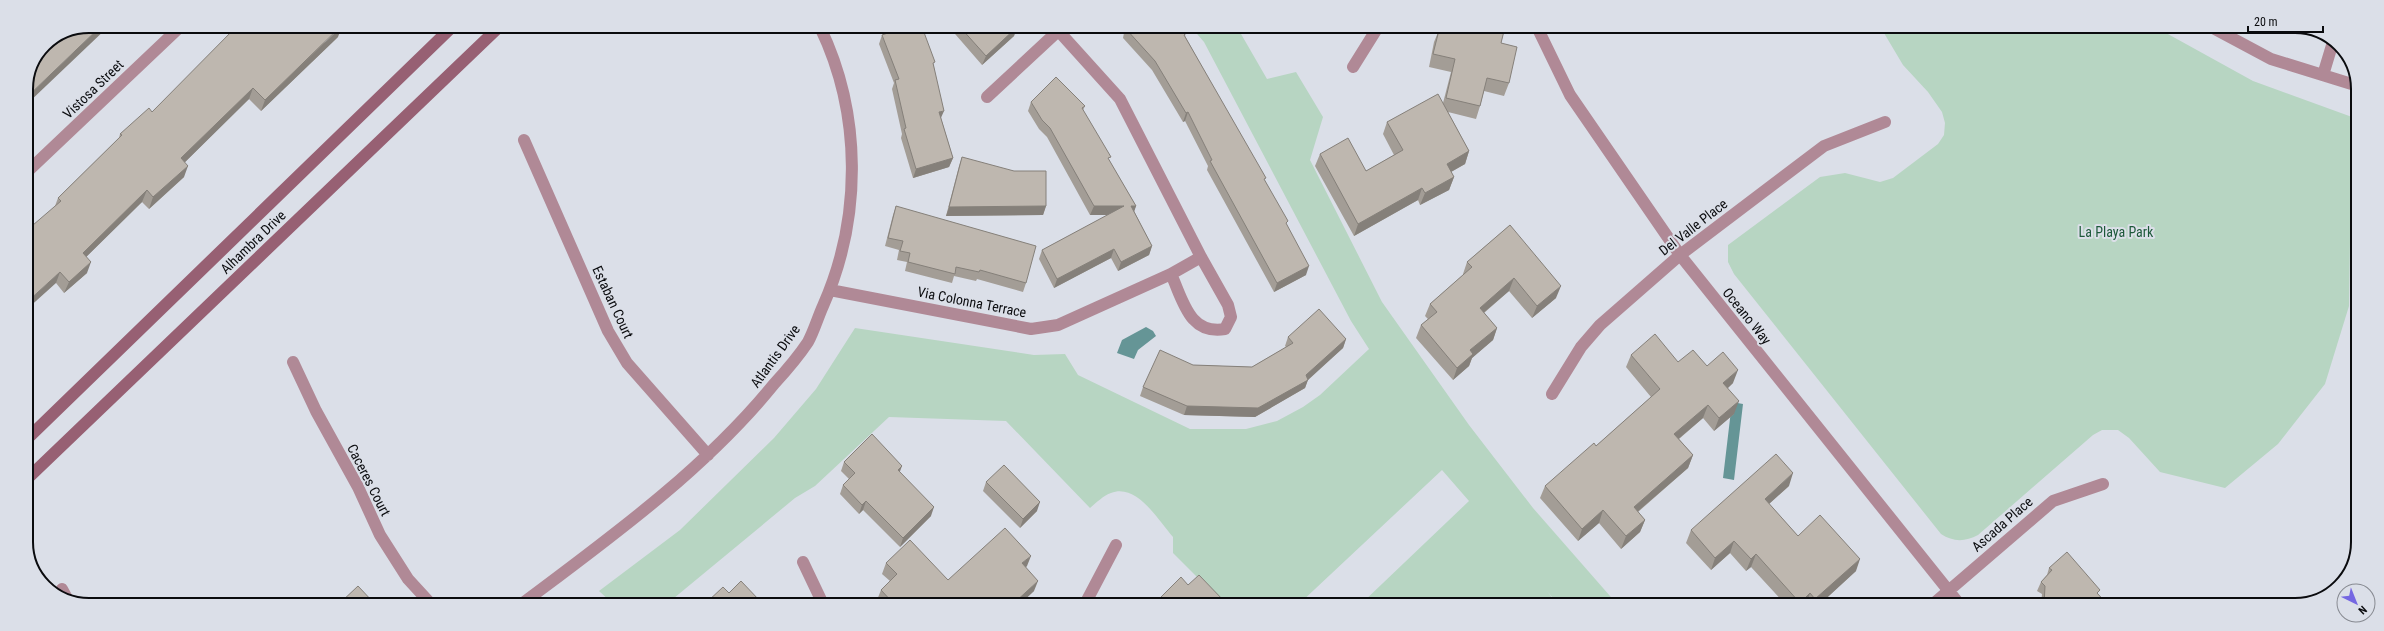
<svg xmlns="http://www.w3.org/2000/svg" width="2384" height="631" viewBox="0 0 2384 631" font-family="'Roboto Condensed',sans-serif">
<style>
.green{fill:#b7d5c2}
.water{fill:#659596}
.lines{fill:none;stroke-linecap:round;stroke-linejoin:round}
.street{stroke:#b08996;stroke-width:12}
.secondary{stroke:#976073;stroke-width:12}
.wall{fill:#a39d96}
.shaded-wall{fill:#85807a}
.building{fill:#beb7af;stroke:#85807a}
.labels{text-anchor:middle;stroke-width:4;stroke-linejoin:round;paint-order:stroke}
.street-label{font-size:14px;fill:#0a0b0e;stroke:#dbdfe8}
.park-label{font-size:14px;fill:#1d593a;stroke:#dbdfe8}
.rim{fill:none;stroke:#0a0b0e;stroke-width:2}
</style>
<rect width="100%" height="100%" fill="#dbdfe8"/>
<path class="green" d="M 1191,27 L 1237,27 L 1267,79 L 1296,72 L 1323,117 L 1310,160 L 1382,302 L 1469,425 L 1533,508 L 1617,604 L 1558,604 L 1547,591 L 1557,604 L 1361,604 L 1469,501 L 1442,470 L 1299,604 L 1224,604 L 1173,553 L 1173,537 C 1158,520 1137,483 1111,493 C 1104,495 1096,503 1090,508 L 1006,421 L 889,417 L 815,486 L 795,498 L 668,603 L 612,603 L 599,591 L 680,530 L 774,438 L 816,389 L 855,328 L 1034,355 L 1065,354 L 1078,375 L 1190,429 L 1246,429 L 1277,421 L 1303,407 L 1320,395 L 1369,349 L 1351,321 L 1204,42 Z
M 1881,28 L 2157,28 L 2253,81 L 2352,117 L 2349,306 L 2325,384 L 2278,444 L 2225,488 L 2160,472 L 2129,438 L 2118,430 L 2102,430 L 2093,435 L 1978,535 C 1965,542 1953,542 1941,534 L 1734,274 L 1728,262 L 1728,245 L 1820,177 L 1845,173 L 1880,182 L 1893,178 L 1938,144 L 1944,135 L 1945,123 L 1942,112 L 1928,92 L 1903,65 Z"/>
<path class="water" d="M 1146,327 L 1153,331 L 1156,336 L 1138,350 L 1134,359 L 1117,353 L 1122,340 Z
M 1732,402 L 1743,404 L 1734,480 L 1723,478 Z"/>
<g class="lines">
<path class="street" d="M 1055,27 L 1120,99 L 1201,257 L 1228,305 L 1231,317 L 1225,329 C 1189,335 1183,300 1171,274
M 1537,27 L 1570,95 L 1680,255 L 1960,605
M 2213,28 L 2271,59 L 2358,86
M 1353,67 L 1378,27
M 2323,75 L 2333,42
M 987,97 L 1058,31
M 524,140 L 608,331 L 627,363 L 708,455
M 26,173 L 181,26
M 830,290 L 1031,329 L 1058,325 L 1171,274 L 1201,257
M 293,362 L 316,411 L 358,487 L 380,535 L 408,579 L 430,603
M 1552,394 L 1581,347 L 1600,325 L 1680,255 L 1824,146 L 1885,122
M 803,562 L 823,604
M 62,589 L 68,600
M 523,603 C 611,537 704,470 774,384 C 786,371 798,357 808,342 C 814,331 818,317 823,306 C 862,218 862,114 820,27
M 1085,604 L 1116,545
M 1932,605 L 2053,501 L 2103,484"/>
<path class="secondary" d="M 26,440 L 453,26
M 26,480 L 500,26"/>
</g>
<path class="wall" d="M 904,27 L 922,27 L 934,67 L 941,118 L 953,158 L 949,167 L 913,178 L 901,138 L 902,134 L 892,89 L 894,83 L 879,44 L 882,35 Z
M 949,27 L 1017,27 L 1014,36 L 982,65 Z
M 1119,27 L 1180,27 L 1186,33 L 1185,36 L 1265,181 L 1287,225 L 1306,275 L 1274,292 L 1207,170 L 1208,166 L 1185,121 L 1183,122 L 1152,70 L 1123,38 L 1124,33 Z
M 1447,27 L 1505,27 L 1501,43 L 1509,83 L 1504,96 L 1484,91 L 1480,106 L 1476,119 L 1448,112 L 1469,151 L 1465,164 L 1451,172 L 1454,177 L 1449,190 L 1420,205 L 1418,200 L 1354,236 L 1315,166 L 1320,154 L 1366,171 L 1394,155 L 1383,134 L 1387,122 L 1443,103 L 1451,72 L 1429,67 L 1434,42 L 1439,30 L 1446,31 Z
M 338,37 L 261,111 L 249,99 L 185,162 L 184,177 L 149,209 L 142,202 L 86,257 L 87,273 L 64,293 L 56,283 L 55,206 L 58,198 L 119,138 L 120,134 L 152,112 Z
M 1031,102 L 1085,106 L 1083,110 L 1109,160 L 1136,206 L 1134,211 L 1152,246 L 1149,255 L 1118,271 L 1111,258 L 1054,288 L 1039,259 L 1042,250 L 1108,215 L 1090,215 L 1047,137 L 1039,129 L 1028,111 Z
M 962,157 L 1046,206 L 1043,215 L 946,216 L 959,166 Z
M 896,206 L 1026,283 L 1023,292 L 977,279 L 976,281 L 954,276 L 952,283 L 905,271 L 907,262 L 897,260 L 899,250 L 885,246 L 893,215 Z
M 1510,225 L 1556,298 L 1532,318 L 1509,291 L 1484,313 L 1497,328 L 1493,340 L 1472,358 L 1469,366 L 1453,380 L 1416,338 L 1421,325 L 1428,319 L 1425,316 L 1430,304 L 1463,275 L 1463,274 L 1467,262 Z
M 1288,337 L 1346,339 L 1343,348 L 1308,379 L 1305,388 L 1255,417 L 1184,415 L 1140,396 L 1143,387 L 1193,365 L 1252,367 L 1286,347 L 1285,346 Z
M 1631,355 L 1678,362 L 1707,366 L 1733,383 L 1728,388 L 1734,414 L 1714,431 L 1703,418 L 1679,439 L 1693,455 L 1688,468 L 1638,512 L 1645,520 L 1640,532 L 1621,549 L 1599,523 L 1578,541 L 1540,498 L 1545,486 L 1596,446 L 1651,397 L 1626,367 Z
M 844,462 L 900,472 L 931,516 L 900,547 L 863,510 L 859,514 L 840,494 L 843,485 L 849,479 L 841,471 Z
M 986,482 L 1037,511 L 1020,528 L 983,491 Z
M 1789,486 L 1769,504 L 1798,536 L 1856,571 L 1819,605 L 1786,605 L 1751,567 L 1746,571 L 1730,553 L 1711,570 L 1686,543 L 1691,530 Z
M 886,563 L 948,580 L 1027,566 L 1026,567 L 1034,591 L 1020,604 L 880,604 L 877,600 L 881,590 L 890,581 L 882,574 Z
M 2049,568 L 2099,595 L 2108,605 L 2041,605 L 2042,594 L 2037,591 L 2041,582 L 2047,575 Z"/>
<path class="shaded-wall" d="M 101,26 L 109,26 L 26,105 L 26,98 Z
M 342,26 L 338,37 L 261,111 L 265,100 Z
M 1017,27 L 1014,36 L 982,65 L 986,56 Z
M 253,88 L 249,99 L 177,170 L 181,158 Z
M 944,111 L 940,120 L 939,112 Z
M 1188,112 L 1185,121 L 1183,122 L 1186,113 Z
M 1469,151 L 1465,164 L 1442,177 L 1447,164 Z
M 953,158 L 949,167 L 913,178 L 916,169 Z
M 188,166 L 184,177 L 149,209 L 153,197 Z
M 1454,177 L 1449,190 L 1420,205 L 1425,193 Z
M 1422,188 L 1418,200 L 1354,236 L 1358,224 Z
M 147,190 L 142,202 L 79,264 L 83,253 Z
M 1046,206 L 1043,215 L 946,216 L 949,207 Z
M 1094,206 L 1124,206 L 1121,215 L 1090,215 Z
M 1131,206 L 1136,206 L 1133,215 Z
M 1152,246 L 1149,255 L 1118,271 L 1121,262 Z
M 1114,249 L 1111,258 L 1054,288 L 1057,279 Z
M 91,262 L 87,273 L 64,293 L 69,282 Z
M 1309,266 L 1306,275 L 1274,292 L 1277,283 Z
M 60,272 L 56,283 L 26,310 L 26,303 Z
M 1514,278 L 1509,291 L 1475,320 L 1480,308 Z
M 1561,286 L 1556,298 L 1532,318 L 1537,306 Z
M 1497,328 L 1493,340 L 1472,358 L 1469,366 L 1453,380 L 1457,368 L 1470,350 Z
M 1346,339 L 1343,348 L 1307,381 L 1308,380 L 1305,388 L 1255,417 L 1184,415 L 1187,406 L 1306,375 Z
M 1738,370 L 1733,383 L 1719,396 L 1723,383 Z
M 1739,401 L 1734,414 L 1714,431 L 1719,418 Z
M 1708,405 L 1703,418 L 1670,446 L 1674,434 Z
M 1693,455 L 1688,468 L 1629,519 L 1634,507 Z
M 902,466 L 899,474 L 898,470 Z
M 1793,473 L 1789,486 L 1760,512 L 1765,499 Z
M 866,501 L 863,510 L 859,514 L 862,505 Z
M 1040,502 L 1037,511 L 1020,528 L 1023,519 Z
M 934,507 L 931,516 L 900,547 L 903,538 Z
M 1603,510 L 1599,523 L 1578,541 L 1582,529 Z
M 1645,520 L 1640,532 L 1621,549 L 1626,536 Z
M 1734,541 L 1730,553 L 1711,570 L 1715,558 Z
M 1756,554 L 1751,567 L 1746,571 L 1751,559 Z
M 1031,556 L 1027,566 L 1018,574 L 1022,563 Z
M 1860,559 L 1856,571 L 1819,605 L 1814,605 L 1815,599 Z
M 1038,581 L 1034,591 L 1020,604 L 1013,604 Z
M 1810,593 L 1806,605 L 1799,605 L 1800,603 Z"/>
<path class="building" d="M 90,26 L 101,26 L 26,98 L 26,89 L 45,44 Z
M 237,26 L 341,26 L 265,100 L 253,88 L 181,158 L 188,166 L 153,197 L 147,190 L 83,253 L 91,262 L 69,282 L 60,272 L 26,303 L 26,231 L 61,201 L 58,198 L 122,135 L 120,134 L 149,108 L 152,112 Z
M 905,27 L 922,27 L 935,62 L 933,63 L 944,111 L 939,112 L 953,158 L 916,169 L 904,129 L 906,128 L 895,80 L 899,79 L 882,35 Z
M 960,27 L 1017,27 L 986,56 Z
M 1128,27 L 1180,27 L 1186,33 L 1184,35 L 1266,178 L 1264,179 L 1288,221 L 1286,223 L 1309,266 L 1277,283 L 1210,161 L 1212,160 L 1188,112 L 1186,113 L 1155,61 L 1126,29 Z
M 1448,27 L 1505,27 L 1501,43 L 1517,47 L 1509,83 L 1487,78 L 1480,106 L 1446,98 L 1455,59 L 1433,54 L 1439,30 L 1447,32 Z
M 1056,77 L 1085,106 L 1082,108 L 1111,157 L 1108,158 L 1136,206 L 1131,206 L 1152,246 L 1121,262 L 1114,249 L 1057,279 L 1042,250 L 1124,206 L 1094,206 L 1050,128 L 1042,120 L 1031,102 Z
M 1438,94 L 1469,151 L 1447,164 L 1454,177 L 1425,193 L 1422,188 L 1358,224 L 1320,154 L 1348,138 L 1366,171 L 1403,150 L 1387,122 Z
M 962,157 L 1014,171 L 1046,171 L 1046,206 L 949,207 Z
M 896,206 L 1036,246 L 1026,283 L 980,270 L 979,272 L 956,267 L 955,274 L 908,262 L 910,253 L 900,251 L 903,241 L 888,238 Z
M 1510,225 L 1561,286 L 1537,306 L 1514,278 L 1480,308 L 1497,328 L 1470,350 L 1473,354 L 1457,368 L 1421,325 L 1437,312 L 1430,304 L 1472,267 L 1467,262 Z
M 1319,309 L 1346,339 L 1306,375 L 1308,380 L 1258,408 L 1187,406 L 1143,387 L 1160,350 L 1193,365 L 1252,367 L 1293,343 L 1288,337 Z
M 1655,334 L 1678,362 L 1693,350 L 1707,366 L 1723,352 L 1738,370 L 1723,383 L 1739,401 L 1719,418 L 1708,405 L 1674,434 L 1693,455 L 1634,507 L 1645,520 L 1626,536 L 1603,510 L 1582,529 L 1545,486 L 1594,443 L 1596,446 L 1660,389 L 1631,355 Z
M 872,434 L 902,466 L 898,470 L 934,507 L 903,538 L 866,501 L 862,505 L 843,485 L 855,473 L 844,462 Z
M 1776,454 L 1793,473 L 1765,499 L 1798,536 L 1820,515 L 1860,559 L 1815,599 L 1810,593 L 1800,603 L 1756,554 L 1751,559 L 1734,541 L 1715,558 L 1691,530 Z
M 1004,465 L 1040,502 L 1023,519 L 986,482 Z
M 1005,528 L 1031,556 L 1022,563 L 1038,581 L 1013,604 L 894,604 L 881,590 L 897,574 L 886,563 L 910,540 L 948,580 Z
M 2067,552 L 2100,590 L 2097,593 L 2108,605 L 2044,605 L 2045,586 L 2041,582 L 2052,570 L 2049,568 Z
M 1199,575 L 1225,602 L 1223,604 L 1154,604 L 1181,577 L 1188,585 Z
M 741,581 L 760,601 L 758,604 L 706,603 L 723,587 L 729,593 Z
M 358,586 L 374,603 L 340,603 Z"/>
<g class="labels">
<g class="street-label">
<text transform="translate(93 89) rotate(-44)" y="5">Vistosa Street</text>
<text transform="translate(1693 227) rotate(-38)" y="5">Del Valle Place</text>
<text transform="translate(253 242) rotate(-44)" y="5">Alhambra Drive</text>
<text transform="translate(613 302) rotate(65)" y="5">Estaban Court</text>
<text transform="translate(972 302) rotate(11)" y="5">Via Colonna Terrace</text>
<text transform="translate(1747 316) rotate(51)" y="5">Oceano Way</text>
<text transform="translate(775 356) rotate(-54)" y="5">Atlantis Drive</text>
<text transform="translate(369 480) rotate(63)" y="5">Caceres Court</text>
<text transform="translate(2002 524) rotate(-41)" y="5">Ascada Place</text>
</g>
<g class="park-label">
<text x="2116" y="237">La Playa Park</text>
</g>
</g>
<path d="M0 0H2384V631H0ZM89 33H2295A56 56 0 0 1 2351 89V542A56 56 0 0 1 2295 598H89A56 56 0 0 1 33 542V89A56 56 0 0 1 89 33Z" fill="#dbdfe8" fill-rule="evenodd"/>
<path class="rim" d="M89 33H2295A56 56 0 0 1 2351 89V542A56 56 0 0 1 2295 598H89A56 56 0 0 1 33 542V89A56 56 0 0 1 89 33Z"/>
<g transform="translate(2356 603) rotate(137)"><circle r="19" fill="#dbdfe8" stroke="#878a91"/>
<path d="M0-3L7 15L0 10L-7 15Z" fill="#7567e2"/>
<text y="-6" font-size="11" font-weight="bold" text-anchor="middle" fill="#0a0b0e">N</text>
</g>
<path d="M2248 26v6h75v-6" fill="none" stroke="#0a0b0e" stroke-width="2"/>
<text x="2254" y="26" font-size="12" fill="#0a0b0e" stroke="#dbdfe8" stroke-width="3" paint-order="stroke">20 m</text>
</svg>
